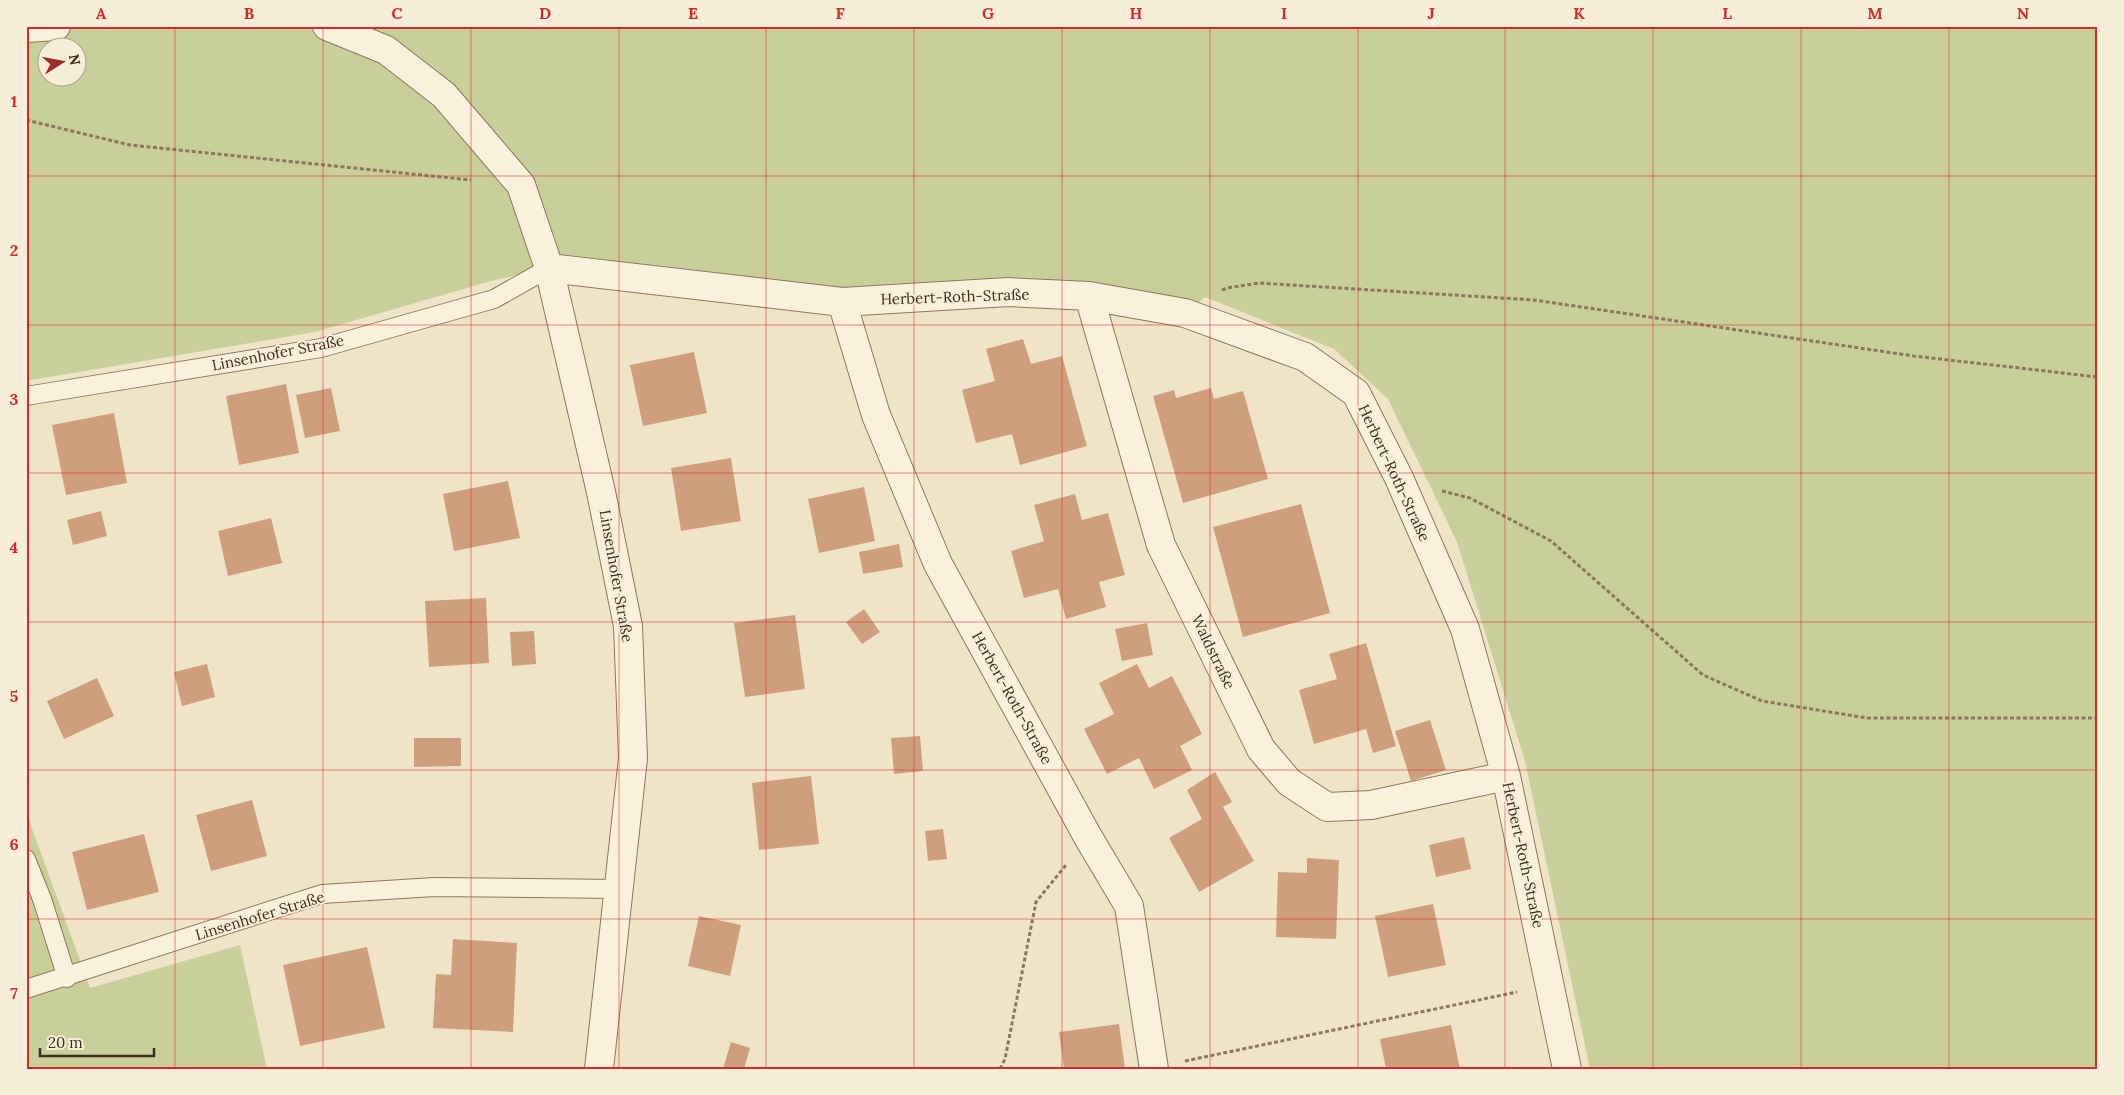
<svg xmlns="http://www.w3.org/2000/svg" width="2124" height="1095" viewBox="0 0 2124 1095" font-family="Lora,serif">
<style>
.green{fill:#c9cf9b;fill-rule:evenodd}
.building{fill:#cf9f7d}
.lines{fill:none;stroke-linecap:round;stroke-linejoin:round}
.lane-casing{stroke:#8d765c;stroke-width:20}
.street-casing{stroke:#8d765c;stroke-width:30}
.path{stroke:#8d765c;stroke-width:3;stroke-dasharray:4 2.5;stroke-linecap:butt}
.lane{stroke:#faf1dc;stroke-width:18}
.street{stroke:#faf1dc;stroke-width:28}
.grid{fill:none;stroke:#d62828;stroke-width:1;stroke-opacity:0.55}
.labels{text-anchor:middle;stroke-width:4;stroke-linejoin:round;paint-order:stroke}
.street-label{font-size:15px;fill:#3d2e20;stroke:#f7eed8}
.neatline{fill:none;stroke:#d62828;stroke-width:2}
.grid-label{font-size:16px;text-anchor:middle;font-weight:bold;fill:#d62828}
</style>
<rect width="100%" height="100%" fill="#f0e4c8"/>
<path class="green" d="M 26,26 L 2098,26 L 2098,1069 L 1590,1069 L 1525,761 L 1457,542 L 1388,399 L 1334,349 L 1205,297 L 1185,313 L 1089,296 L 842,302 L 549,268 L 491,281 L 315,332 L 26,381 ZM 48,48 L 78,48 L 78,78 L 48,78 Z
M 26,812 L 90,988 L 240,945 L 267,1069 L 26,1069 Z"/>
<path class="building" d="M 1023,339 L 1031,364 L 1062,356 L 1087,446 L 1020,465 L 1012,434 L 976,443 L 962,390 L 995,381 L 986,349 Z
M 694,352 L 707,413 L 643,426 L 630,365 Z
M 286,384 L 299,453 L 239,465 L 226,396 Z
M 331,388 L 340,431 L 305,438 L 296,395 Z
M 1211,388 L 1214,399 L 1243,391 L 1268,479 L 1183,503 L 1153,396 L 1174,390 L 1176,398 Z
M 114,413 L 127,483 L 66,495 L 52,425 Z
M 731,458 L 741,521 L 681,531 L 671,468 Z
M 508,481 L 520,538 L 454,551 L 443,494 Z
M 864,487 L 875,541 L 819,553 L 808,499 Z
M 1075,494 L 1082,520 L 1108,513 L 1125,575 L 1099,582 L 1106,607 L 1066,619 L 1058,589 L 1024,598 L 1011,551 L 1044,541 L 1034,505 Z
M 1301,504 L 1330,613 L 1243,637 L 1213,527 Z
M 101,511 L 107,536 L 73,545 L 67,520 Z
M 271,518 L 282,563 L 228,576 L 218,531 Z
M 899,544 L 903,567 L 863,574 L 859,552 Z
M 486,598 L 489,663 L 429,667 L 425,601 Z
M 864,609 L 880,632 L 862,644 L 846,622 Z
M 795,615 L 805,689 L 745,697 L 734,623 Z
M 1147,623 L 1153,655 L 1122,661 L 1115,629 Z
M 534,631 L 536,664 L 512,666 L 510,632 Z
M 1366,643 L 1396,746 L 1373,753 L 1366,729 L 1314,744 L 1299,690 L 1337,679 L 1329,654 Z
M 207,664 L 215,697 L 182,706 L 174,672 Z
M 1137,664 L 1149,688 L 1172,676 L 1202,734 L 1180,746 L 1192,770 L 1154,789 L 1139,758 L 1107,774 L 1084,729 L 1114,714 L 1099,683 Z
M 97,678 L 114,716 L 64,739 L 47,701 Z
M 1430,720 L 1446,770 L 1411,781 L 1395,731 Z
M 920,736 L 923,771 L 894,774 L 891,738 Z
M 414,738 L 461,738 L 461,766 L 414,767 Z
M 1215,772 L 1232,802 L 1223,807 L 1254,861 L 1199,892 L 1169,838 L 1202,819 L 1187,790 Z
M 811,776 L 819,844 L 759,850 L 752,783 Z
M 252,800 L 267,856 L 211,871 L 196,815 Z
M 943,829 L 947,859 L 928,861 L 925,831 Z
M 144,834 L 159,892 L 87,910 L 72,852 Z
M 1464,837 L 1471,869 L 1436,877 L 1429,845 Z
M 1307,858 L 1339,860 L 1336,939 L 1276,937 L 1278,872 L 1307,873 Z
M 1433,904 L 1446,965 L 1388,977 L 1375,916 Z
M 699,916 L 741,925 L 730,976 L 688,966 Z
M 453,939 L 517,943 L 513,1032 L 433,1028 L 436,974 L 451,975 Z
M 367,947 L 385,1028 L 300,1046 L 283,965 Z
M 1119,1024 L 1125,1069 L 1064,1069 L 1059,1032 Z
M 1451,1025 L 1460,1069 L 1386,1069 L 1380,1039 Z
M 731,1042 L 750,1048 L 744,1069 L 723,1069 Z"/>
<g class="lines">
<g class="lane-casing">
<path id="lane" d="M 26,396 L 321,348 L 494,299 L 549,268
M 26,859 L 42,899 L 67,978
M 26,989 L 322,894 L 434,887 L 620,889"/>
</g>
<g class="street-casing">
<path id="street" d="M 327,26 L 386,50 L 444,95 L 521,185 L 549,268 L 601,492 L 628,626 L 633,758 L 599,1069
M 26,28 L 56,26
M 549,268 L 842,302 L 1008,292 L 1089,296 L 1185,313 L 1305,357 L 1356,393 L 1399,478 L 1465,629 L 1506,776 L 1567,1069
M 1089,296 L 1161,545 L 1261,749 L 1289,782 L 1327,807 L 1371,805 L 1506,776
M 842,302 L 876,415 L 938,564 L 1088,837 L 1129,906 L 1154,1069"/>
</g>
<path class="path" d="M 26,120 L 130,145 L 471,180
M 1222,290 L 1227,288 L 1259,283 L 1534,300 L 1914,356 L 2098,377
M 1442,491 L 1470,498 L 1551,541 L 1703,675 L 1762,701 L 1867,718 L 2098,718
M 1185,1061 L 1517,992
M 1000,1069 L 1005,1059 L 1036,902 L 1066,865"/>
<use href="#lane" class="lane"/>
<use href="#street" class="street"/>
</g>
<path class="grid" d="M 175,26 L 175,1069M 323,26 L 323,1069M 471,26 L 471,1069M 619,26 L 619,1069M 766,26 L 766,1069M 914,26 L 914,1069M 1062,26 L 1062,1069M 1210,26 L 1210,1069M 1358,26 L 1358,1069M 1505,26 L 1505,1069M 1653,26 L 1653,1069M 1801,26 L 1801,1069M 1949,26 L 1949,1069M 26,176 L 2098,176M 26,325 L 2098,325M 26,473 L 2098,473M 26,622 L 2098,622M 26,770 L 2098,770M 26,919 L 2098,919"/>
<g class="labels">
<g class="street-label">
<text transform="translate(955 297) rotate(-2)" y="5">Herbert-Roth-Straße</text>
<text transform="translate(278 353) rotate(-11)" y="5">Linsenhofer Straße</text>
<text transform="translate(1394 473) rotate(65)" y="5">Herbert-Roth-Straße</text>
<text transform="translate(616 576) rotate(80)" y="5">Linsenhofer Straße</text>
<text transform="translate(1213 652) rotate(64)" y="5">Waldstraße</text>
<text transform="translate(1012 698) rotate(61)" y="5">Herbert-Roth-Straße</text>
<text transform="translate(1523 855) rotate(78)" y="5">Herbert-Roth-Straße</text>
<text transform="translate(260 916) rotate(-17)" y="5">Linsenhofer Straße</text>
</g>
</g>
<rect width="2124" height="1095" fill="none" stroke="#f7eed8" stroke-width="55"/>
<g transform="translate(62 62) rotate(79)"><circle r="24" fill="#f7eed8" stroke="#ada18e"/>
<path d="M0-4L9 19L0 12L-9 19Z" fill="#9e2a2b"/>
<text y="-8" font-size="14" font-weight="bold" text-anchor="middle" fill="#3d2e20">N</text>
</g>
<path d="M40 1048v8h114v-8" fill="none" stroke="#3d2e20" stroke-width="2.5"/>
<text x="48" y="1048" font-size="15" fill="#3d2e20" stroke="#f7eed8" stroke-width="4" paint-order="stroke">20 m</text>
<rect x="28" y="28" width="2068" height="1040" class="neatline"/>
<g class="grid-label">
<text x="101" y="19">A</text>
<text x="249" y="19">B</text>
<text x="397" y="19">C</text>
<text x="545" y="19">D</text>
<text x="693" y="19">E</text>
<text x="840" y="19">F</text>
<text x="988" y="19">G</text>
<text x="1136" y="19">H</text>
<text x="1284" y="19">I</text>
<text x="1431" y="19">J</text>
<text x="1579" y="19">K</text>
<text x="1727" y="19">L</text>
<text x="1875" y="19">M</text>
<text x="2023" y="19">N</text>
<text x="14" y="107">1</text>
<text x="14" y="256">2</text>
<text x="14" y="405">3</text>
<text x="14" y="553">4</text>
<text x="14" y="702">5</text>
<text x="14" y="850">6</text>
<text x="14" y="999">7</text>
</g>
</svg>
